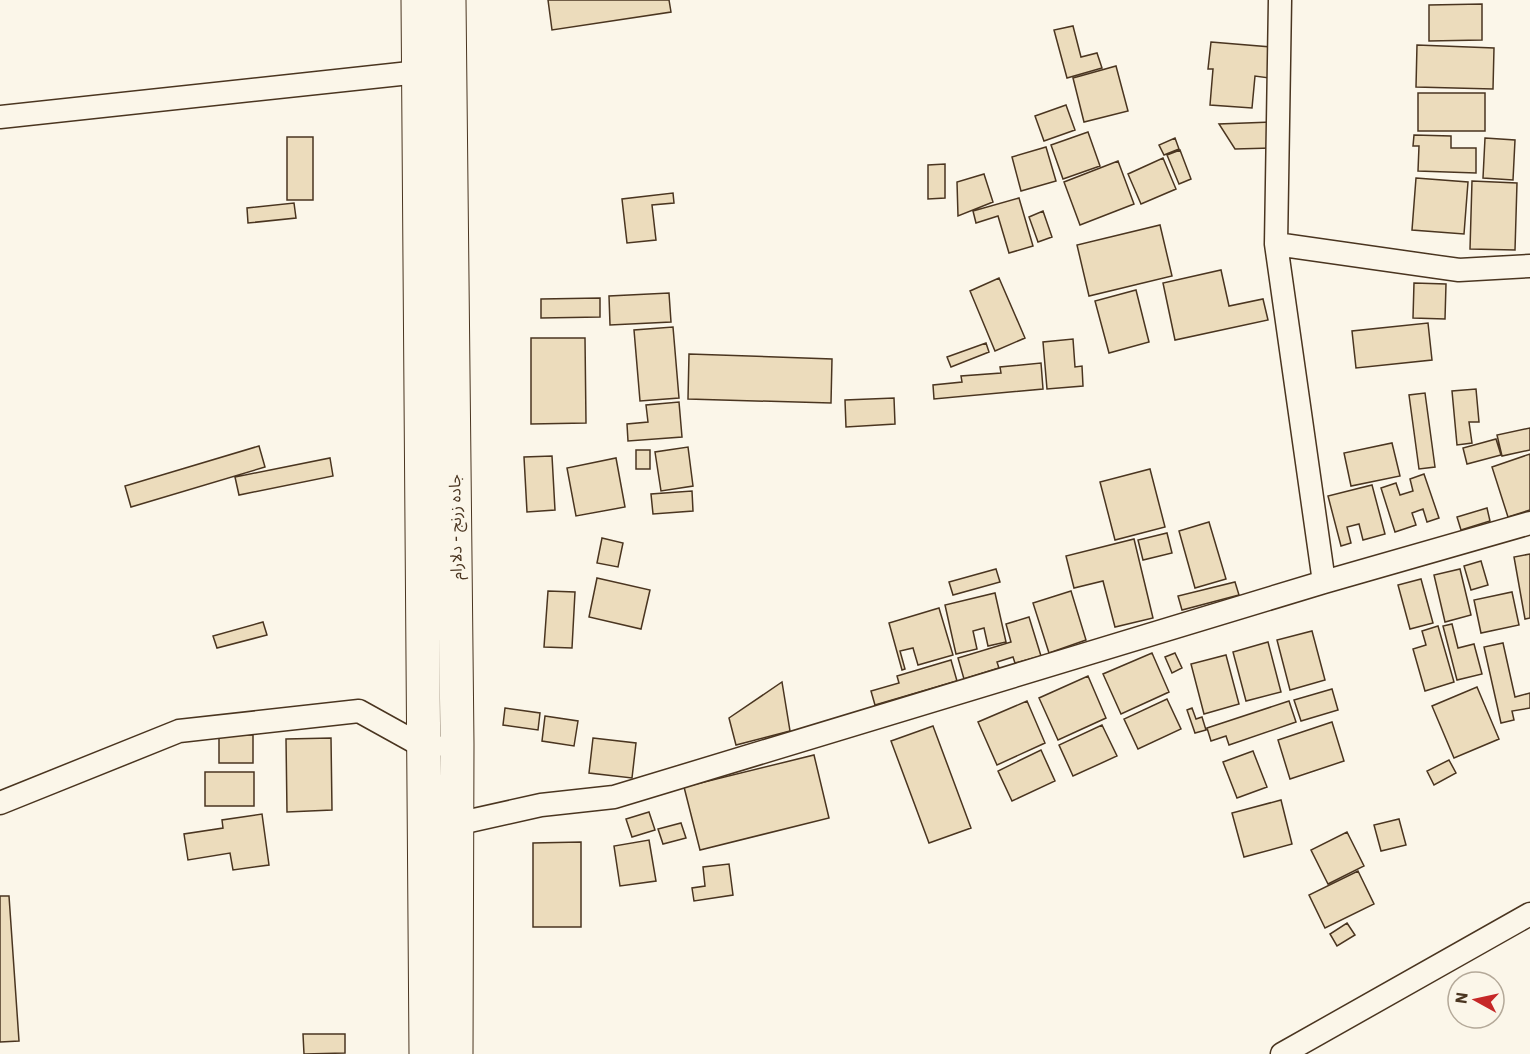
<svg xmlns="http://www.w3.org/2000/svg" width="1530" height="1054" viewBox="0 0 1530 1054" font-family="'IBM Plex Sans','Noto Sans Arabic',sans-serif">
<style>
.building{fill:#ecdcbc;stroke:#4a3520;stroke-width:1.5}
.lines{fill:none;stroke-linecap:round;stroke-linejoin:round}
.minor-casing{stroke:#4a3520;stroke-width:25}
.trunk-casing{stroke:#4a3520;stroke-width:35}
.minor{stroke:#fbf6e9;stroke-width:22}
.trunk{stroke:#fbf6e9;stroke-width:33}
.labels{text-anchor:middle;stroke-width:4.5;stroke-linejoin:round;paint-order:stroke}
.street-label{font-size:16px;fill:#4a3520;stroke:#fbf6e9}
</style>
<rect width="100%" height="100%" fill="#fbf6e9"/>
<path class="building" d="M 548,0 L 669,0 L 671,12 L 552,30 Z
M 1482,4 L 1482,40 L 1429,41 L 1429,5 Z
M 1073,26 L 1081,57 L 1097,53 L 1102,68 L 1067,78 L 1054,30 Z
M 1211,42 L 1271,47 L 1269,78 L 1255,76 L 1252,108 L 1210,105 L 1213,69 L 1208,69 Z
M 1417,45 L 1494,48 L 1493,89 L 1416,87 Z
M 1116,66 L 1128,111 L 1084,122 L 1073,78 Z
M 1418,93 L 1485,93 L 1485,131 L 1418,131 Z
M 1066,105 L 1075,130 L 1044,141 L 1035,116 Z
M 1273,122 L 1274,148 L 1235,149 L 1219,124 Z
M 1088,132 L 1100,166 L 1063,179 L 1051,145 Z
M 1414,135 L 1451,136 L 1451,148 L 1476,148 L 1476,173 L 1418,171 L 1419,146 L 1413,146 Z
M 287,137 L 313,137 L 313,200 L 287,200 Z
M 1175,138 L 1179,149 L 1164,155 L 1159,145 Z
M 1485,138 L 1515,140 L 1513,180 L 1483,178 Z
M 1046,147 L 1056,181 L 1021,191 L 1012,157 Z
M 1180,150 L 1191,179 L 1179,184 L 1167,155 Z
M 1163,158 L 1176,189 L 1141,204 L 1128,174 Z
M 1118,161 L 1134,204 L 1080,225 L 1064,182 Z
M 945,164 L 945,198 L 928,199 L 928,165 Z
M 984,174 L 993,202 L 958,216 L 957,182 Z
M 1416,178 L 1468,182 L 1464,234 L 1412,230 Z
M 1472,181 L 1517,183 L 1515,250 L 1470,249 Z
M 673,193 L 674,203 L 652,205 L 656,240 L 627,243 L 622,199 Z
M 1019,198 L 1033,246 L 1009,253 L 998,216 L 976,223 L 973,211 Z
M 294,203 L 296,218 L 248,223 L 247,208 Z
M 1043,211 L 1052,237 L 1038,242 L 1029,217 Z
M 1160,225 L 1172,276 L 1089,296 L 1077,245 Z
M 1221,270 L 1229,306 L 1263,299 L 1268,320 L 1175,340 L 1163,283 Z
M 999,278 L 1025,338 L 995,351 L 970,291 Z
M 1414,283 L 1446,284 L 1445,319 L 1413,318 Z
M 1136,290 L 1149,342 L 1109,353 L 1095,301 Z
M 669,293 L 671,322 L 610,325 L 609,296 Z
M 600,298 L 600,317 L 541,318 L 541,299 Z
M 1428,323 L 1432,360 L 1356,368 L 1352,331 Z
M 673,327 L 679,398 L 640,401 L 634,330 Z
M 531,338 L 585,338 L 586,423 L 531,424 Z
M 1073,339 L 1075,367 L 1082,366 L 1083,386 L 1047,389 L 1043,342 Z
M 986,343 L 989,352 L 951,367 L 947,357 Z
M 689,354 L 832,359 L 831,403 L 688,399 Z
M 1041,363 L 1043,389 L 934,399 L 933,385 L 962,382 L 961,376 L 1001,373 L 1000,367 Z
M 1476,389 L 1479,422 L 1469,422 L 1472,443 L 1457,445 L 1452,391 Z
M 1425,393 L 1435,467 L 1419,469 L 1409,395 Z
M 894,398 L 895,424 L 846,427 L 845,400 Z
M 679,402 L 682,437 L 628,441 L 627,424 L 648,422 L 646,405 Z
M 1530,428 L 1530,450 L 1502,456 L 1497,435 Z
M 1496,439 L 1501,455 L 1467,464 L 1463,448 Z
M 1392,443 L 1400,476 L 1351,486 L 1344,453 Z
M 259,446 L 265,467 L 131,507 L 125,486 Z
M 688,447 L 693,486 L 661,491 L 655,452 Z
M 636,450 L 650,450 L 650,469 L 636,469 Z
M 1530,454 L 1530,510 L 1508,517 L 1492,467 Z
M 552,456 L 555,510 L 527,512 L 524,457 Z
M 330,458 L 333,476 L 239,495 L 235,477 Z
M 616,458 L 625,507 L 576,516 L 567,468 Z
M 1150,469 L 1165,527 L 1115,540 L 1100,482 Z
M 1424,474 L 1439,518 L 1427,522 L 1423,509 L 1412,513 L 1416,525 L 1395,532 L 1381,488 L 1396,483 L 1400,495 L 1413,491 L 1410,479 Z
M 1372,485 L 1385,534 L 1363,540 L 1359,524 L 1347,527 L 1351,543 L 1341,546 L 1328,496 Z
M 692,491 L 693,511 L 653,514 L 651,494 Z
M 1487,508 L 1490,521 L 1461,530 L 1457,517 Z
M 1209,522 L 1226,579 L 1195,588 L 1179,531 Z
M 1167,533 L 1172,553 L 1143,560 L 1138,540 Z
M 602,538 L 623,543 L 618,567 L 597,563 Z
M 1134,539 L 1153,618 L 1115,627 L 1103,581 L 1074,588 L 1066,556 Z
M 1530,554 L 1530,618 L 1525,619 L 1514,557 Z
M 1481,561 L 1488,585 L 1471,590 L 1464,566 Z
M 996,569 L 1000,582 L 953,595 L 949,582 Z
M 1460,569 L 1471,615 L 1445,622 L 1434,575 Z
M 597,578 L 650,590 L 641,629 L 589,617 Z
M 1421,579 L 1433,623 L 1410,629 L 1398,585 Z
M 1235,582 L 1239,595 L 1182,610 L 1178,596 Z
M 548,591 L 575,592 L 572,648 L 544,647 Z
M 1071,591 L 1086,640 L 1049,653 L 1033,603 Z
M 1512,592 L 1519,625 L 1481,633 L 1474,600 Z
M 995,593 L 1006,642 L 988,646 L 984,628 L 973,631 L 977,649 L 956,654 L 945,605 Z
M 939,608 L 953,655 L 918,665 L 913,648 L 900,651 L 905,669 L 902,670 L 889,623 Z
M 1029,617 L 1041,656 L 1015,663 L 1013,657 L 997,662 L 999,668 L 964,679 L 958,658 L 1011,642 L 1006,624 Z
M 263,622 L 267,635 L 217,648 L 213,636 Z
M 1452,624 L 1458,648 L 1474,644 L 1482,674 L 1457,680 L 1443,626 Z
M 1438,626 L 1454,682 L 1425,691 L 1413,649 L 1426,645 L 1422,631 Z
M 1312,631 L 1325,680 L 1290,690 L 1277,640 Z
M 1268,642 L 1281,692 L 1246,701 L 1233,652 Z
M 1503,643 L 1515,697 L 1530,693 L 1530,708 L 1512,711 L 1514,720 L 1501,723 L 1484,647 Z
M 1152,653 L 1169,692 L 1121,714 L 1103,674 Z
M 1175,653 L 1182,668 L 1172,673 L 1165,657 Z
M 1226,655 L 1239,704 L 1204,714 L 1191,664 Z
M 951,660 L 957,681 L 875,705 L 871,691 L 899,683 L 897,676 Z
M 1088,676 L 1106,718 L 1058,740 L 1039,698 Z
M 782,682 L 790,731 L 736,745 L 729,718 Z
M 1477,687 L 1499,739 L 1454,758 L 1432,706 Z
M 1332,689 L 1338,710 L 1301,721 L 1294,700 Z
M 1167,699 L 1181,729 L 1138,749 L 1124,719 Z
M 1027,701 L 1045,743 L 997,765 L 978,722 Z
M 1289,701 L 1296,722 L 1229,745 L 1226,736 L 1211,741 L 1207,728 Z
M 505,708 L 540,713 L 538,730 L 503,725 Z
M 1192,708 L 1196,719 L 1202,717 L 1206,730 L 1195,733 L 1187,710 Z
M 545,716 L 578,721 L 574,746 L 542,741 Z
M 1332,722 L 1344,761 L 1290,779 L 1278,740 Z
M 1102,725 L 1117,756 L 1073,776 L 1059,745 Z
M 933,726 L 971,828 L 929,843 L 891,741 Z
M 219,735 L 253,735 L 253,763 L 219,763 Z
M 331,738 L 332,810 L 287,812 L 286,739 Z
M 593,738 L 636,743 L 632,778 L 589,773 Z
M 1041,750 L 1055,781 L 1012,801 L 998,771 Z
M 1253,751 L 1267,787 L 1237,798 L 1223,762 Z
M 814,755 L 829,818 L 700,850 L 684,787 Z
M 1449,760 L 1456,773 L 1434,785 L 1427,771 Z
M 205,772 L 254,772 L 254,806 L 205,806 Z
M 1281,800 L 1292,844 L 1244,857 L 1232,813 Z
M 649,812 L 655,830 L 632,837 L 626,819 Z
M 262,814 L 269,865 L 233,870 L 230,853 L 188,860 L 184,834 L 223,828 L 222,820 Z
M 1399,819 L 1406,845 L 1381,851 L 1374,825 Z
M 681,823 L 686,838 L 663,844 L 658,829 Z
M 1347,832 L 1364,866 L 1328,884 L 1311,850 Z
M 649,840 L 656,881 L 620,886 L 614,846 Z
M 581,842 L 581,927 L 533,927 L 533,843 Z
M 729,864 L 733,895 L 694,901 L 692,888 L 705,886 L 703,867 Z
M 1358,871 L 1374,904 L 1325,928 L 1309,895 Z
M 0,896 L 9,896 L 19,1041 L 0,1042 Z
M 1347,923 L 1355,935 L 1337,946 L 1330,934 Z
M 303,1034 L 345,1034 L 345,1053 L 304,1054 Z"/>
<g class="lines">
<g class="minor-casing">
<path id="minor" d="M 1280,0 L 1276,244 L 1324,582
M 0,117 L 419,72
M 1276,244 L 1459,270 L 1530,266
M 0,803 L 179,731 L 359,711 L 424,747 L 435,746
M 456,824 L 541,805 L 614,797 L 1324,582 L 1530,523
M 1282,1054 L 1530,914"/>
</g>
<g class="trunk-casing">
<path id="trunk" d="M 418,0 L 426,1054
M 449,0 L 457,744 L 456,1054"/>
</g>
<use href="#minor" class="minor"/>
<use href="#trunk" class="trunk"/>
</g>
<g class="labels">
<g class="street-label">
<text transform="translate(455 527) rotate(-91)" y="6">جاده زرنج - دلارام</text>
</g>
</g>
<g transform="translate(1476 1000) rotate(278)"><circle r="28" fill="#fbf6e9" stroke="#b4a999" stroke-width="1.5"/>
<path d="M0-4.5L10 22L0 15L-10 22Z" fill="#c62828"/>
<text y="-9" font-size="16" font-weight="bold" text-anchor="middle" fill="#4a3520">N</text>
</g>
</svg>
